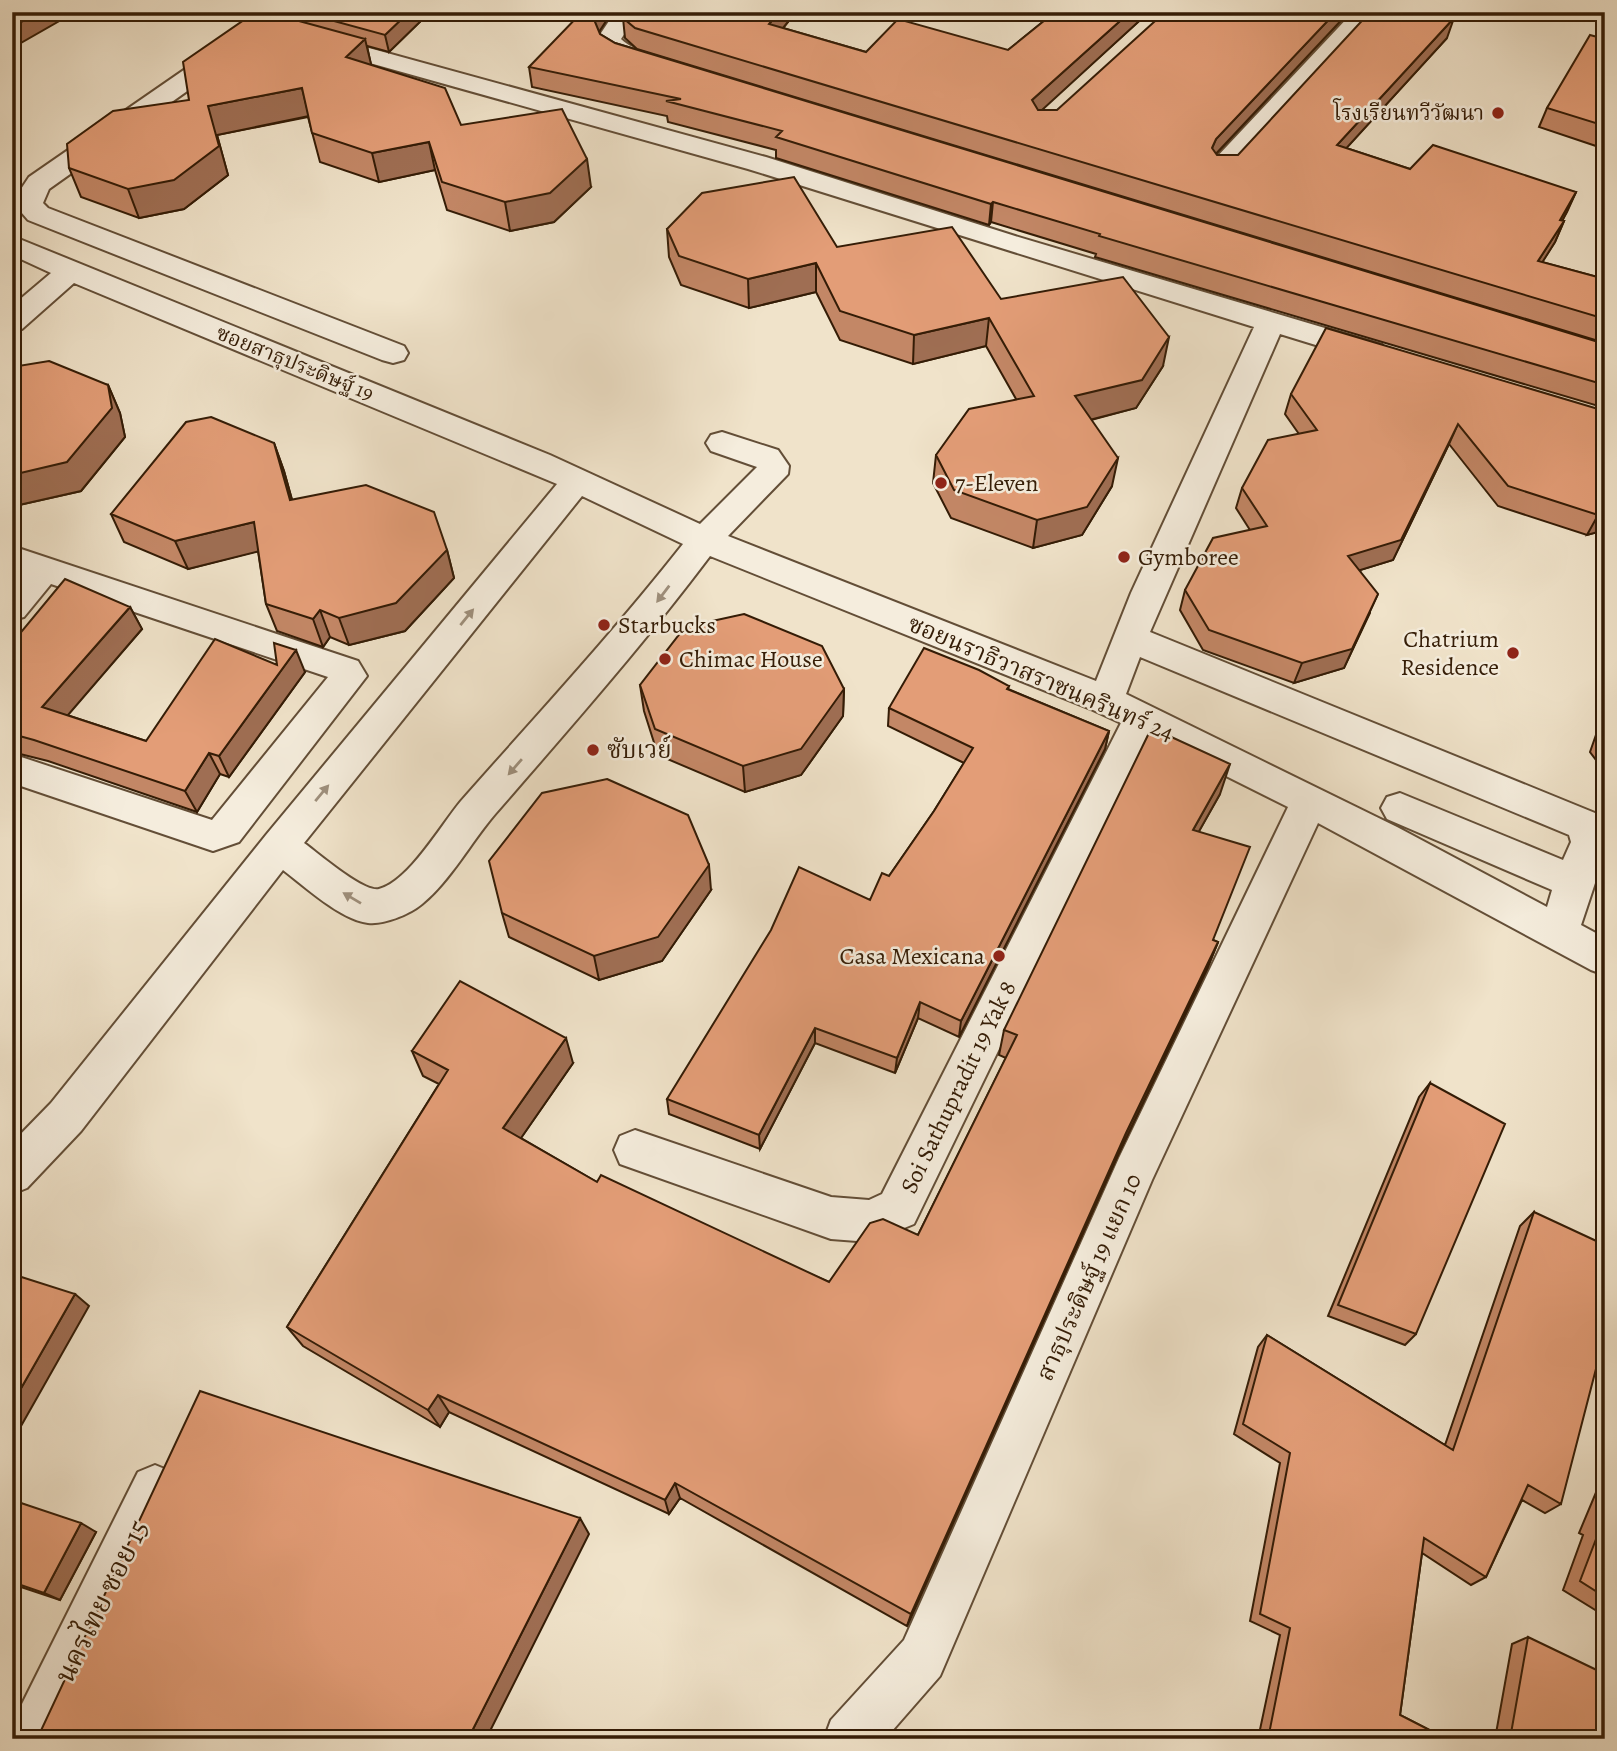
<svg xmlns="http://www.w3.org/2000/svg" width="1617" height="1751" viewBox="0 0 1617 1751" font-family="Alegreya,'Noto Serif Thai',serif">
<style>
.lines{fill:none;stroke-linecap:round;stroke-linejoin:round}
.minor-casing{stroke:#634e37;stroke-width:4}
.minor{fill:#f5eddd;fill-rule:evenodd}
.wall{fill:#c38766;stroke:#341c06;stroke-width:2}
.shaded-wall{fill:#9f6e53;stroke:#341c06;stroke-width:2}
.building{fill:#e39d77;stroke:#341c06;stroke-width:2}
.oneway{fill:#9e8f7c}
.poi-dot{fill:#8f2418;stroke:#f5eddd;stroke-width:2.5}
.labels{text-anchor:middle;stroke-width:5;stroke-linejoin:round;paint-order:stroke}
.far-poi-label{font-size:21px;fill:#341c06;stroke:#f5eddd;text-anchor:end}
.far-street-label{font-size:21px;fill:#341c06;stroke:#f5eddd}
.poi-label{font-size:24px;fill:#341c06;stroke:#f5eddd;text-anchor:start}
.street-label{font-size:24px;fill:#341c06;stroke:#f5eddd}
.near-street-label{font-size:28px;fill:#341c06;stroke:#f5eddd}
</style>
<rect width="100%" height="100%" fill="#f0e3ca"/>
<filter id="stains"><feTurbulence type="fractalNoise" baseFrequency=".00286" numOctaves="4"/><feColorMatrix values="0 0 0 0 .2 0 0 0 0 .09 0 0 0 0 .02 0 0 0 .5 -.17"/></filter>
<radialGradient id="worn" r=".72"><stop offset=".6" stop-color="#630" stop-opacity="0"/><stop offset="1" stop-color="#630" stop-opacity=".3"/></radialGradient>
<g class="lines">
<g class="minor-casing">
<path id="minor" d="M 615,12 L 639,12 L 621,39 C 634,52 658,53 666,64 L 662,69 C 637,76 610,59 597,39 Z
M 1353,12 L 1379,12 L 1233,173 L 1223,175 L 1213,173 L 1210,167 L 1213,161 Z
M 1583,12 L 1605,12 L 1605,22 L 1586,17 Z
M 318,34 L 766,157 L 1015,236 L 1382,345 L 1386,352 L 1382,359 L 1371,362 L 1280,334 L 1150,632 L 1595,813 L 1605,826 L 1605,853 L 1581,925 L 1605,938 L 1605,975 L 1591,970 L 1318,823 L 1152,1180 L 940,1676 L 885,1739 L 824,1739 L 831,1720 L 904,1640 L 1119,1158 L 1288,807 L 1150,738 L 914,1224 L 870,1242 L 831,1239 L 620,1164 L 614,1150 L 620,1136 L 635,1130 L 831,1197 L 869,1200 L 882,1194 L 1121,723 L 1093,710 L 710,556 C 643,645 569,729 496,813 C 471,842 451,880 422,904 C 410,914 384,925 368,923 C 341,920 304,886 283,870 L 81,1131 L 27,1188 L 12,1194 L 12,1143 L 51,1103 L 266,835 L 557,484 L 74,283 L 22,329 L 12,331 L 12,306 L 51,273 L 12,255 L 12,236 L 550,455 L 700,524 L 757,467 L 711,451 L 706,443 L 711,435 L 722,432 L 778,450 L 789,466 L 788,474 L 728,536 L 1096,681 L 1131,593 L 1254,327 L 748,169 L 309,46 L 306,41 L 309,36 ZM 582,496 L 683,544 C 613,633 536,716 461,801 C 441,825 409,881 379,889 C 364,893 318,853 304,843 ZM 1140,657 L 1569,835 L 1571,842 L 1563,860 L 1400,793 L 1387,797 L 1381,808 L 1387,819 L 1552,890 L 1547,907 L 1397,827 L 1126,694 Z
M 229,43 L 238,45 L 241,50 L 238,55 L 49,189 L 43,203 L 48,208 L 404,346 L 408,353 L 404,360 L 393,363 L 382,360 L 28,220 L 15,205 L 17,195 L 29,177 L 220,45 Z
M 12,546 L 358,661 L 367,676 L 239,842 L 213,851 L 12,783 L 12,754 L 212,820 L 328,677 L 51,584 L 24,617 L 12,620 L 12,585 L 22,574 L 12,571 Z
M 155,1465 L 172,1472 L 179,1489 L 61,1739 L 12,1739 L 14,1720 L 138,1472 Z"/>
</g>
<use href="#minor" class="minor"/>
</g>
<path class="wall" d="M 219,12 L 430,12 L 389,52 L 367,46 L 371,65 L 461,125 L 591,187 L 554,222 L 510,231 L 447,210 L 435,170 L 379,182 L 320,162 L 308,117 L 217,135 L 228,175 L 184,209 L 139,218 L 81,197 L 69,168 L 189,100 L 246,19 Z
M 612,12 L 599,31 L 600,34 L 615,43 L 1605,344 L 1605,408 L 1095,257 L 1096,254 L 991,222 L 989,225 L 776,158 L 776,150 L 668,122 L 667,116 L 532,87 L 529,67 Z
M 796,12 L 783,28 L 866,52 L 1008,50 L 1055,12 L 1149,12 L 1041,110 L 1057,110 L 1349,12 L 1216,154 L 1217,155 L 1238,155 L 1447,38 L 1346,148 L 1410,169 L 1576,192 L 1562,221 L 1564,221 L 1555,242 L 1542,262 L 1605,279 L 1605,343 L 637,49 L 625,38 L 623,18 Z
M 1605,39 L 1605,149 L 1539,127 L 1547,108 Z
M 667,229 L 837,247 L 1001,299 L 1163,366 L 1136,408 L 1091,420 L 1112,486 L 1082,535 L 1033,548 L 951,518 L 933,483 L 936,455 L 1016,399 L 986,346 L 913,364 L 840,340 L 816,292 L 749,308 L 681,285 L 669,257 Z
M 12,367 L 108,385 L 120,413 L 125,437 L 81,491 L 19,505 L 12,502 Z
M 1291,394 L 1605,411 L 1605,530 L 1587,535 L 1498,506 L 1449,444 L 1393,560 L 1360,570 L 1370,613 L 1344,668 L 1294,683 L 1203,650 L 1180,610 L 1185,590 L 1250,530 L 1236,508 L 1242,488 L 1299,434 L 1285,414 Z
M 274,443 L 284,471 L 292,500 L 447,550 L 454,578 L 405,631 L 349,645 L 330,637 L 323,647 L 277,631 L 266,604 L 258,551 L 188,569 L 124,542 L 111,514 Z
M 130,607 L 142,629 L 67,715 L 146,741 L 277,665 L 305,672 L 229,777 L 220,774 L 197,812 L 48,761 L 12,752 L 12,643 Z
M 640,685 L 844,689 L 843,716 L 801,775 L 745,792 L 658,755 L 644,711 Z
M 1009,686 L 1008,689 L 1109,731 L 1105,749 L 959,1037 L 918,1018 L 895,1073 L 815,1043 L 760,1149 L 669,1114 L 667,1099 L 870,900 L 889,876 L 934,811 L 964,763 L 888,726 L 889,708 Z
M 1605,709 L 1605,772 L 1590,752 Z
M 1220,794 L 1199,831 L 1213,940 L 1218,942 L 1207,969 L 1117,1157 L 907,1626 L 680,1498 L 669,1514 L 449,1412 L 440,1427 L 303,1346 L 287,1327 L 439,1084 L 423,1076 L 412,1051 L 573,1063 L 521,1138 L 597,1182 L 829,1282 L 918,1235 L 1006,1058 L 999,1055 L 1004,1030 Z
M 711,890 L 662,961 L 599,980 L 509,937 L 502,913 Z
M 1430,1083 L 1416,1334 L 1405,1345 L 1328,1316 L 1419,1097 Z
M 1534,1212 L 1561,1504 L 1545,1513 L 1522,1500 L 1486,1577 L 1471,1585 L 1422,1553 L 1400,1715 L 1447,1739 L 1258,1739 L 1280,1635 L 1250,1621 L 1280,1463 L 1234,1434 L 1258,1347 L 1267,1335 L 1445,1445 L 1520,1226 Z
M 1605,1471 L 1605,1616 L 1563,1590 L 1583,1535 L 1579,1533 Z
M 12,1500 L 96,1532 L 60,1600 L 21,1587 L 12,1603 Z
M 1528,1637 L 1605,1739 L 1495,1739 L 1512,1644 Z"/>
<path class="shaded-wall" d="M 39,12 L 75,12 L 12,48 L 12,27 Z
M 409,12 L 430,12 L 389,52 L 385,35 Z
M 596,12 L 612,12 L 595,38 L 593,17 Z
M 779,12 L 796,12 L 770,44 L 769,24 Z
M 1130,12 L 1149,12 L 1030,121 L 1032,100 Z
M 1336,12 L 1349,12 L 1211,159 L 1212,148 L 1216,139 Z
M 1454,18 L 1447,38 L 1331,165 L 1337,145 Z
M 365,39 L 372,68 L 346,57 Z
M 302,88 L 309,116 L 217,135 L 228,175 L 184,209 L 139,218 L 128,189 L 208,106 Z
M 429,142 L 435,170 L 379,182 L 372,153 Z
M 587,159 L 591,187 L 554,222 L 510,231 L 505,202 Z
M 1576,192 L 1567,212 L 1551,241 L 1560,220 Z
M 993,202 L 991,222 L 989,225 L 991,204 Z
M 1564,221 L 1555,242 L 1530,282 L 1538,261 Z
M 816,263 L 816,292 L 749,308 L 748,279 Z
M 989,318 L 986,346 L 913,364 L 914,335 Z
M 1169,337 L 1163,366 L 1136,408 L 1070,425 L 1075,396 Z
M 108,385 L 120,413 L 125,437 L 81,491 L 19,505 L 12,492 L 12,475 Z
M 1458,424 L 1449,444 L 1393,560 L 1341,576 L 1348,556 Z
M 274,443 L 284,471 L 300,528 L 290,500 Z
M 1118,458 L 1112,486 L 1082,535 L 1033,548 L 1037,520 Z
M 1605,513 L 1605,530 L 1587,535 L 1598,515 Z
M 254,522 L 264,550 L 188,569 L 175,541 Z
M 447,550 L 454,578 L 405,631 L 349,645 L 339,618 Z
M 1378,594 L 1344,668 L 1294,683 L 1302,663 Z
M 130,607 L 142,629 L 56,729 L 42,707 Z
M 320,610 L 330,637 L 323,647 L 313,619 Z
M 296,650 L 305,672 L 229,777 L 219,756 Z
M 844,689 L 843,716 L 801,775 L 745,792 L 743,766 Z
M 1109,731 L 1105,749 L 959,1037 L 961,1021 Z
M 209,753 L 220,774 L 197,812 L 185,791 Z
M 1230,764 L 1220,794 L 1184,858 L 1193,830 Z
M 709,865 L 711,890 L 662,961 L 599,980 L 594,956 Z
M 12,933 L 17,982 L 12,987 Z
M 1218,942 L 1207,969 L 1117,1157 L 907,1626 L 911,1614 L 1126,1133 Z
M 920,1002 L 918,1018 L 895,1073 L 897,1058 Z
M 815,1028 L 815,1043 L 760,1149 L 759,1135 Z
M 566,1038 L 573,1063 L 512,1151 L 503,1128 Z
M 75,1294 L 89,1306 L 21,1426 L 12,1420 L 12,1404 Z
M 438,1395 L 449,1412 L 440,1427 L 428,1410 Z
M 675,1483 L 680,1498 L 669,1514 L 665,1500 Z
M 580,1518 L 589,1534 L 486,1739 L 468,1739 Z
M 81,1523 L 96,1532 L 60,1600 L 44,1593 Z
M 12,1583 L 21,1587 L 12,1603 Z"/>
<path class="building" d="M 12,12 L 39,12 L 12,27 Z
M 266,12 L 365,39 L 346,57 L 445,88 L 461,125 L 562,109 L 587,159 L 550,193 L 505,202 L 442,182 L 429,142 L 372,153 L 312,133 L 302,88 L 208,106 L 219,146 L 174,180 L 128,189 L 69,168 L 67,144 L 113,111 L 189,100 L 183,62 L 244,20 Z
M 301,12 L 409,12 L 385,35 Z
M 582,12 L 596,12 L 593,17 L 600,34 L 615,43 L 1605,344 L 1605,385 L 1099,236 L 1100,234 L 993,202 L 991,204 L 776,137 L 782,131 L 666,101 L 681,99 L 529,67 Z
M 627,12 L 779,12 L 769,24 L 866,52 L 898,19 L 1008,50 L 1055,12 L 1130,12 L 1032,100 L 1038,110 L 1057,110 L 1165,12 L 1336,12 L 1216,139 L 1212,148 L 1217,155 L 1238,155 L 1370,12 L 1437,12 L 1454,18 L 1337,145 L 1410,169 L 1433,145 L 1576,192 L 1560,220 L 1564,221 L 1538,261 L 1605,279 L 1605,319 L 635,28 L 623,18 Z
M 1590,35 L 1605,39 L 1605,126 L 1547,108 Z
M 794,177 L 837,247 L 952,227 L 1001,299 L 1123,277 L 1169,337 L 1142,380 L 1075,396 L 1118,458 L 1087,507 L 1037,520 L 954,490 L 936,455 L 969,409 L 1034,396 L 989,318 L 914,335 L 840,311 L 816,263 L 748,279 L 679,256 L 667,229 L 702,193 Z
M 1326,328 L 1605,411 L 1605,513 L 1598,515 L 1508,486 L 1458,424 L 1401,540 L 1348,556 L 1378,594 L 1352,649 L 1302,663 L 1209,630 L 1185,590 L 1213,538 L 1267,526 L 1242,488 L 1268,440 L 1317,430 L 1291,394 Z
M 49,361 L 108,385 L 112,408 L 67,462 L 12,475 L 12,367 Z
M 211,417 L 274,443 L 290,500 L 366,485 L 434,512 L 447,550 L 396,603 L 339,618 L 320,610 L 313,619 L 266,604 L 254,522 L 175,541 L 111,514 L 186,422 Z
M 65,579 L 130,607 L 42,707 L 146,741 L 215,639 L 277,665 L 274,643 L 296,650 L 219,756 L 209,753 L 185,791 L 34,740 L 12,734 L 12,643 Z
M 744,614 L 822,646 L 844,689 L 801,749 L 743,766 L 655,729 L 640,685 L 685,627 Z
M 924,648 L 979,670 L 1009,686 L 1007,689 L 1109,731 L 961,1021 L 920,1002 L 897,1058 L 815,1028 L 759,1135 L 667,1099 L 771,930 L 799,867 L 870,900 L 882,873 L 889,876 L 934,811 L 973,748 L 889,708 Z
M 1154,729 L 1230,764 L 1193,830 L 1250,847 L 1213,940 L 1218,942 L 1126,1133 L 911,1614 L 675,1483 L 665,1500 L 438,1395 L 428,1410 L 287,1327 L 448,1070 L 412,1051 L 460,981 L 566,1038 L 503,1128 L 597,1182 L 601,1175 L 829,1282 L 870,1223 L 883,1219 L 918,1235 L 1017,1035 L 1004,1030 L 1149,733 Z
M 607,779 L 688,815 L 709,865 L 658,937 L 594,956 L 502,913 L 489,861 L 542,793 Z
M 1430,1083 L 1505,1124 L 1416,1334 L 1338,1305 Z
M 1534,1212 L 1605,1245 L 1605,1334 L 1561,1504 L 1528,1485 L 1486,1577 L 1424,1538 L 1400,1715 L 1447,1739 L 1268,1739 L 1290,1628 L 1260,1614 L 1290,1453 L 1243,1424 L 1267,1335 L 1453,1450 Z
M 12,1274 L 75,1294 L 12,1404 Z
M 200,1391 L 580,1518 L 468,1739 L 37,1739 Z
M 12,1500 L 81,1523 L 44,1593 L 12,1582 Z
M 1605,1505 L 1605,1597 L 1580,1581 L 1601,1526 L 1597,1524 Z
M 1528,1637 L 1605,1674 L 1605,1739 L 1510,1739 Z"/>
<defs><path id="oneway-solid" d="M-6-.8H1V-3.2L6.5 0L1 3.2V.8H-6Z" transform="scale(1.75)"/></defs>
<g class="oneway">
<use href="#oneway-solid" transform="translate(663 594) rotate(127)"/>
<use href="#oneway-solid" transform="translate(467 617) rotate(-51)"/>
<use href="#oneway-solid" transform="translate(515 767) rotate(131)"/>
<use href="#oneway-solid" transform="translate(322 793) rotate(-50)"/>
<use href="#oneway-solid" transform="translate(352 898) rotate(-149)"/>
</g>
<g class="poi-dot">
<circle cx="1498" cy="113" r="7"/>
<circle cx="941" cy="483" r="7"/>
<circle cx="1124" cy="557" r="7"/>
<circle cx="604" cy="625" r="7"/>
<circle cx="1513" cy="653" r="7"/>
<circle cx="665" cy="659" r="7"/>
<circle cx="593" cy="750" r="7"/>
<circle cx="999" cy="956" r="7"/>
</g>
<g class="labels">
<g class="far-poi-label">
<text x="1484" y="120">โรงเรียนทวีวัฒนา</text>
</g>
<g class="far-street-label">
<text transform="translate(295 363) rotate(22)" y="7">ซอยสาธุประดิษฐ์ 19</text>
</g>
<g class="poi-label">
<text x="955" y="491">7-Eleven</text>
<text x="1138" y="565">Gymboree</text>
<text x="618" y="633">Starbucks</text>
<text x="1499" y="647" text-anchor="end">Chatrium<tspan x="1499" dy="28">Residence</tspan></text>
<text x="679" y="667">Chimac House</text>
<text x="607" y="758">ซับเวย์</text>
<text x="985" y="964" text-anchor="end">Casa Mexicana</text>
</g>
<g class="street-label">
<text transform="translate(1041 678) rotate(23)" y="8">ซอยนราธิวาสราชนครินทร์ 24</text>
<text transform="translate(958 1087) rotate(-64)" y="8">Soi Sathupradit 19 Yak 8</text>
<text transform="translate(1089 1277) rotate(-66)" y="8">สาธุประดิษฐ์ 19 แยก 10</text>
</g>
<g class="near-street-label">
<text transform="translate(101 1601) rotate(-64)" y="10">นครไทย ซอย 15</text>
</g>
</g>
<rect width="1617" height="1751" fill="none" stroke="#f0e3ca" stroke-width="42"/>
<rect x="14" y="14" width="1589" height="1723" fill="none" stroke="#341c06" stroke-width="3.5"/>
<rect x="21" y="21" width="1575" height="1709" fill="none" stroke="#341c06" stroke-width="2"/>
<rect width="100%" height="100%" filter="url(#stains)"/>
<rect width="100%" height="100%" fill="url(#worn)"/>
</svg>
